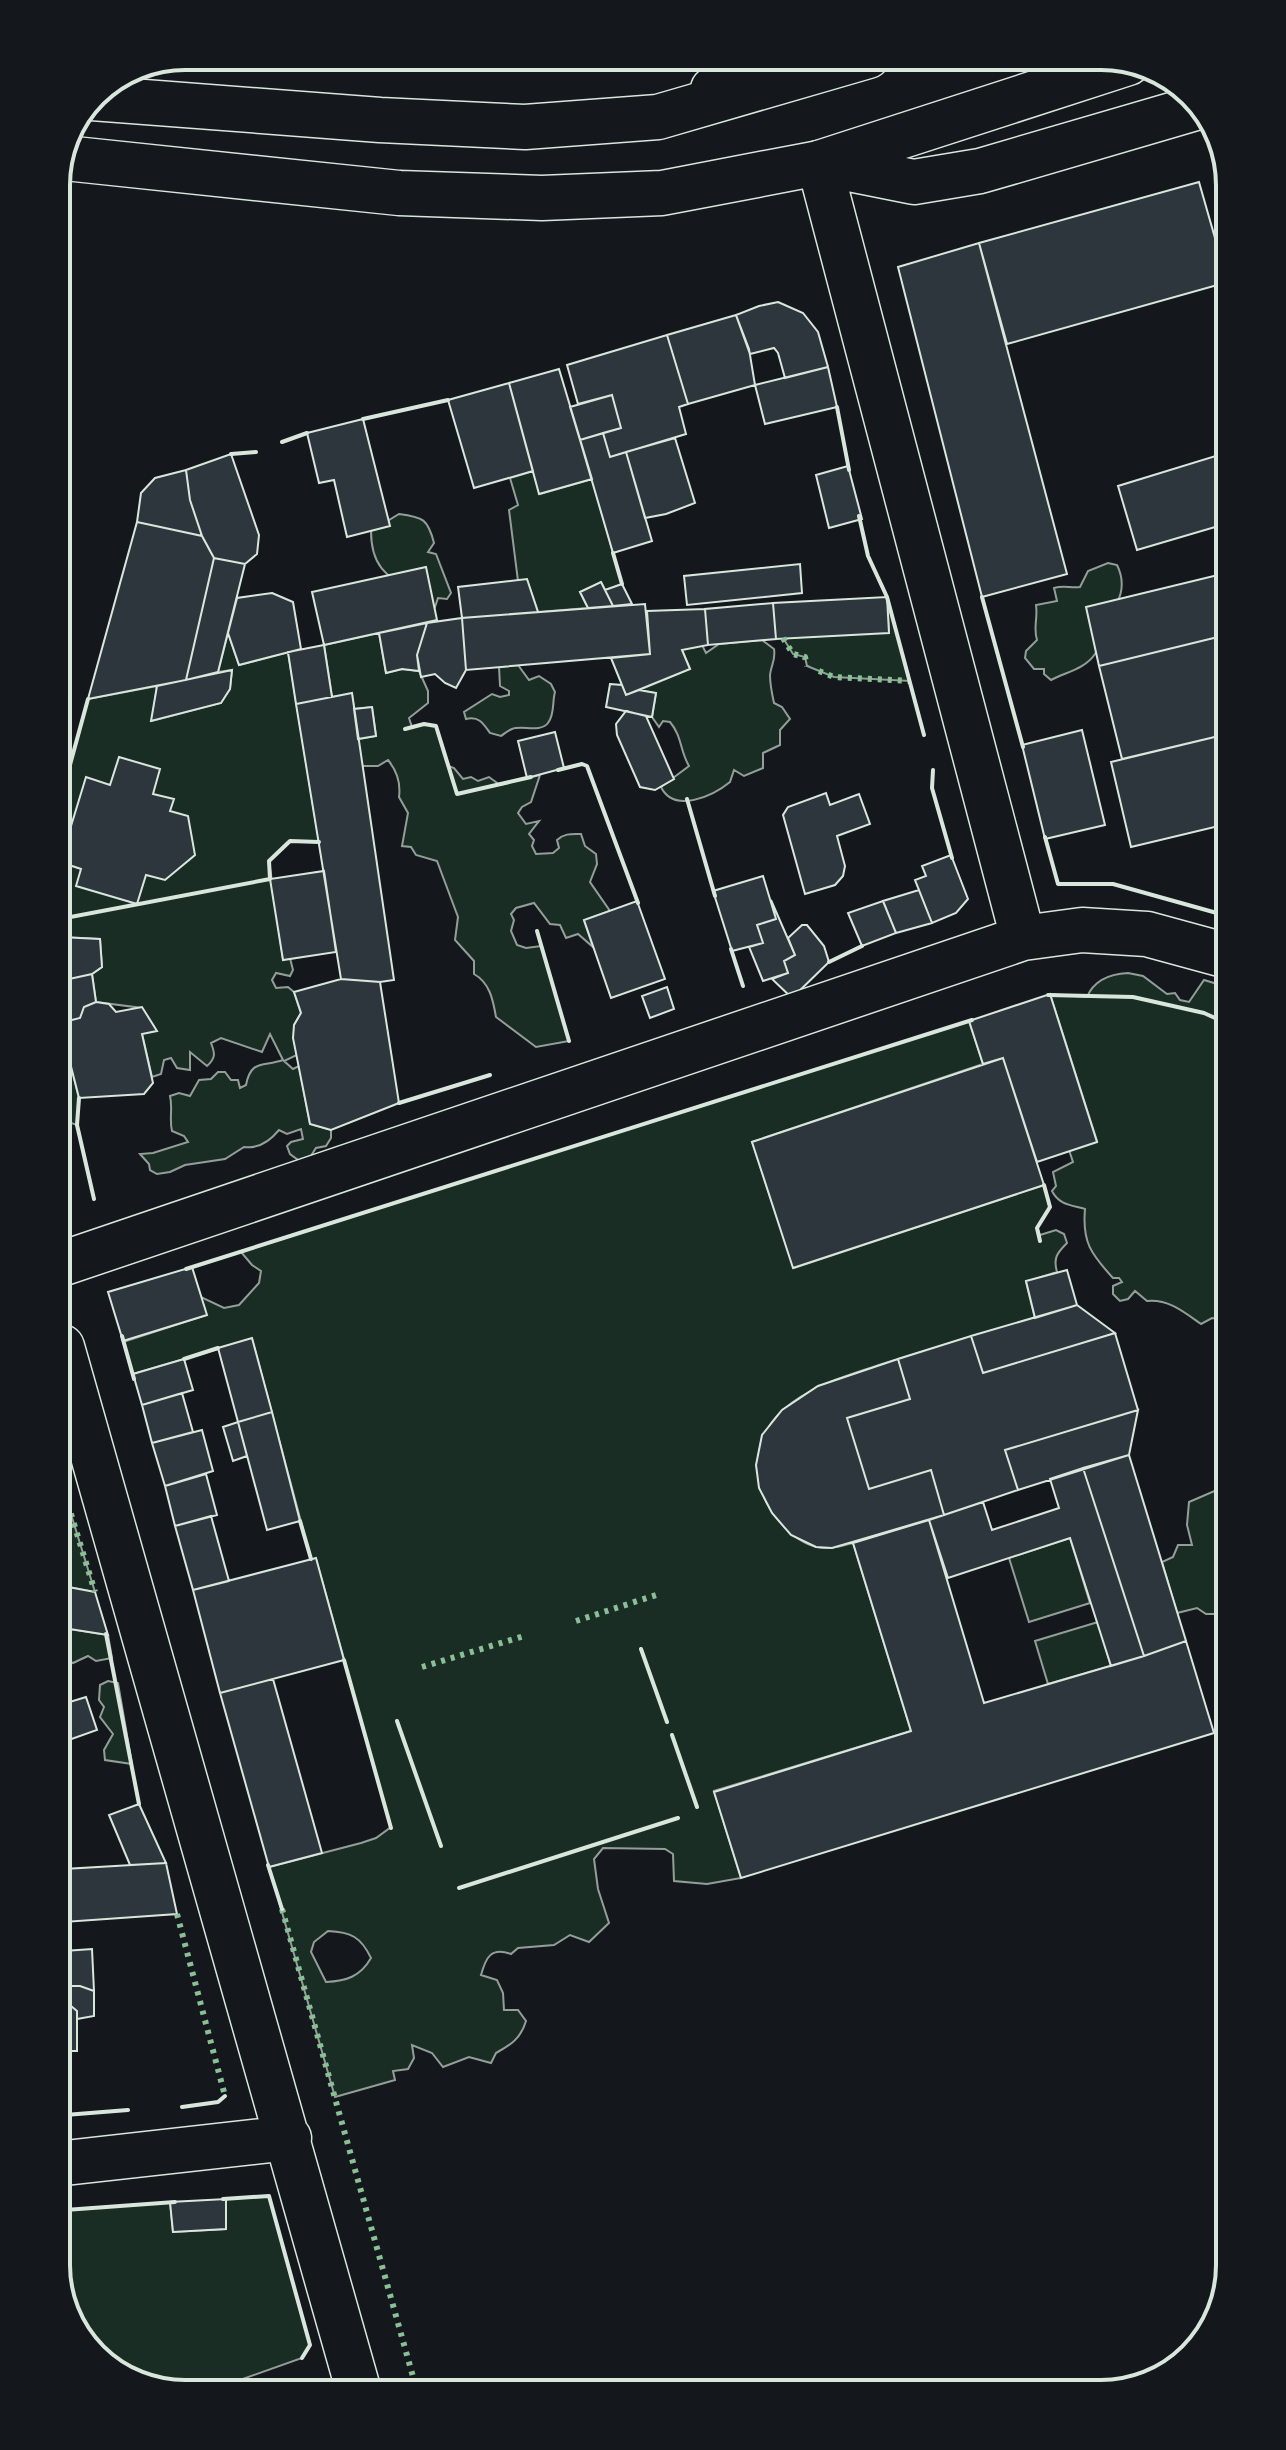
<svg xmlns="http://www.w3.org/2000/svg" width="1286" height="2450" viewBox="0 0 1286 2450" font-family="'IBM Plex Sans',sans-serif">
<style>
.green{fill:#1a2d24;stroke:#939e99;stroke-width:2;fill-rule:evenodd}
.building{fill:#2c363c;stroke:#d8e6dc;stroke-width:2}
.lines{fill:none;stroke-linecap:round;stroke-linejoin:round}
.minor-casing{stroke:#d8e6dc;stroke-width:47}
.trunk-casing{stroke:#d8e6dc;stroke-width:47}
.minor{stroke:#14181c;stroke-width:44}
.trunk{stroke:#14181c;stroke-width:44}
.hedge{stroke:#8ac095;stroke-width:6;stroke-dasharray:4 6;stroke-linecap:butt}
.wall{stroke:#d8e6dc;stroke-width:4}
.rim{fill:none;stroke:#d8e6dc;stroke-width:4}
</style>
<rect width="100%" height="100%" fill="#14181c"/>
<path class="green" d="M 533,471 L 540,494 L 592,479 L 622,584 L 605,590 L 601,582 L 580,592 L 588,608 L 538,612 L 527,580 L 518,581 L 509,510 L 518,505 L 510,478 Z
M 399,514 C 423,517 428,519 434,543 L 428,552 L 436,554 L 451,593 L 447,599 L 438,598 L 435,607 C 403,579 371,581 371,531 Z
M 1108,563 L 1117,565 C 1131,593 1111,611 1100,636 C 1098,641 1098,650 1095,654 C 1085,669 1066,672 1051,680 L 1044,674 L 1044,669 L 1034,669 L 1025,658 L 1026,651 L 1037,640 C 1033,628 1038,618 1036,605 L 1057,601 L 1054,588 C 1063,585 1070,588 1080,587 L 1088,571 Z
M 887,597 L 910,681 L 834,677 L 807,666 L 805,657 L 793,654 L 783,638 L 889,632 Z
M 228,633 L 239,665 L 288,652 L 319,842 L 290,841 L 269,861 L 283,959 L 290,958 L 293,970 L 290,976 L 276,973 L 272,980 L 276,988 L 288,987 L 294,992 L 301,1013 L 294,1025 L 297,1055 L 284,1061 L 293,1069 L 299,1066 L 310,1124 L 331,1130 L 331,1138 L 326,1146 L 316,1148 L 305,1165 L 290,1154 L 287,1146 L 291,1142 L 303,1139 L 301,1129 L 287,1134 L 279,1130 C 270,1141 258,1149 244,1147 L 225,1159 L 185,1165 L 170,1172 L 157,1174 L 150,1170 L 149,1164 L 140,1154 L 153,1153 L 188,1142 L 184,1136 L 172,1131 C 169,1119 173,1108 170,1096 L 179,1093 L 190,1096 L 199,1080 L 211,1079 L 218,1072 L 225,1072 L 231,1080 L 238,1080 L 240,1088 L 246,1085 C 251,1059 263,1067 283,1060 L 270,1034 L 262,1052 L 221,1038 L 211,1043 C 215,1053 216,1058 207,1066 L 190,1052 L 190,1070 L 177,1068 L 171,1058 L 164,1060 L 161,1074 L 152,1077 L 142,1034 L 142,1008 L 96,1002 L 92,974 L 102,967 L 100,939 L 60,937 L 59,805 L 88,699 L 157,686 L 152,721 L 221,703 L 230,689 L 232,670 L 218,672 Z
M 379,633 L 386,673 L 402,669 L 419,671 L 428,691 L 428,703 L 409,718 L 412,727 L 424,724 L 436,726 L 448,766 L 454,768 L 463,779 L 471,777 L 478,781 L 489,777 L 500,785 L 540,775 L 531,802 L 522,807 L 518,813 L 526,824 L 539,821 L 529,834 L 534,840 L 532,846 L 536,854 L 553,853 L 559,848 L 557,840 C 565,833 571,834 581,834 L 585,846 L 596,854 L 597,864 L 590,882 L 610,911 L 584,920 L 593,947 L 578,934 L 566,938 L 560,925 L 550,924 L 534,903 L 516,908 L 511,914 L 514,920 L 511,931 L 517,945 L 526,948 L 541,946 L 569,1041 L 536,1047 L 496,1017 C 493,1000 490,983 474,974 L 474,961 L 455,940 L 458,917 L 437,861 L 416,855 L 411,847 L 402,846 L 408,813 L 399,797 C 401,782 397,771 388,760 L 378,766 L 362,766 L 358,739 L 376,736 L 372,707 L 354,709 L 352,694 L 332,697 L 324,645 Z
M 699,639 L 706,653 L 719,644 L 762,640 L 774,649 C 776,660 771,665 770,675 C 770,685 772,694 774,703 L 782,707 L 790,719 L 780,730 L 780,745 L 763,753 L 763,768 L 744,776 L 734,770 L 730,782 C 713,796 674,814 661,787 L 689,766 C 680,751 682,736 670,722 L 663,721 L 659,727 L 652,717 L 656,693 L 639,690 L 690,669 L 682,650 Z
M 518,665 L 529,680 L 539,676 L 551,684 L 555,692 C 552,702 555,714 548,723 C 540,733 522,725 512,729 C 507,731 504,734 501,736 L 490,733 C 483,723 479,716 466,719 L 464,712 L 492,694 L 500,697 L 509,695 L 509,691 L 500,686 L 499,667 Z
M 1128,973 L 1143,976 L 1167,994 L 1175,993 L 1180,1000 L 1189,1002 L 1204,980 L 1224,986 L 1224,1006 L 1221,1007 L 1224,1009 L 1224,1320 L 1212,1318 L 1201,1324 C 1184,1312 1169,1299 1147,1301 L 1135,1291 L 1128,1299 L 1120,1301 L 1113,1294 L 1113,1286 L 1122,1282 L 1119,1278 L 1113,1278 C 1091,1254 1082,1242 1085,1209 C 1071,1205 1059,1205 1052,1191 L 1056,1186 L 1053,1172 L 1073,1162 L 1069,1150 L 1097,1141 L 1050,994 L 1087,997 C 1094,980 1110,974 1128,973 Z
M 969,1021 L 983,1064 L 752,1142 L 794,1268 L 1044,1185 L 1050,1207 L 1037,1228 L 1040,1235 L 1056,1230 L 1064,1234 L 1067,1243 C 1057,1253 1053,1258 1057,1272 L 1026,1282 L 1035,1318 C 984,1333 933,1348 882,1364 C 847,1376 811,1385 783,1410 C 748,1442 751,1491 782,1524 C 791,1534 803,1544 817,1547 C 830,1550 841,1546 853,1543 L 911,1731 L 714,1791 L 741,1878 L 707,1884 L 674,1881 L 673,1854 L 665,1849 L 603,1848 L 594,1859 L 598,1889 L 609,1923 L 589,1942 L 570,1935 L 554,1945 L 518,1948 L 511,1954 C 491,1947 486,1957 481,1975 L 497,1980 L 503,1993 L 504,2010 L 518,2010 L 526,2021 C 521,2038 511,2045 496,2053 L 491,2063 L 469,2057 L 443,2067 L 432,2053 L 412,2045 L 414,2058 L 408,2069 L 393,2071 L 395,2080 L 335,2097 L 269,1867 L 361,1843 L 376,1838 L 391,1827 L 316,1559 L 311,1559 L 252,1339 L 133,1374 L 123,1342 L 206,1315 L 201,1297 L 224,1308 L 239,1305 L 259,1283 L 261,1271 L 252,1265 L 241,1252 ZM 328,1931 C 351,1932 361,1937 371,1958 C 360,1977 346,1981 326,1982 L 311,1952 L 314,1942 Z
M 60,1022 L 79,1098 L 77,1125 L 65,1121 L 60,1104 Z
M 62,1485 L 95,1592 L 63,1586 Z
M 1226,1486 L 1227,1614 L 1206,1614 L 1197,1608 L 1177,1613 L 1162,1562 L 1173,1557 L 1178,1545 L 1192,1545 L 1187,1525 L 1189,1502 Z
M 1070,1538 L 1090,1603 L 1029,1622 L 1009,1558 Z
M 1098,1622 L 1111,1666 L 1048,1684 L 1035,1641 Z
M 63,1628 L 108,1635 L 112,1658 L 96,1661 L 88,1656 L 73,1663 L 63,1657 Z
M 108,1681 L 118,1683 L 132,1764 L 105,1760 L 104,1750 L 113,1734 L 100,1717 L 104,1707 L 99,1700 L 100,1685 Z
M 269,2196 L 310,2345 L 302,2358 L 200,2394 L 177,2394 L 113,2372 L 90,2345 L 66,2270 L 65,2210 L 170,2202 L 173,2232 L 226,2229 L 226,2199 Z"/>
<path class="building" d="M 1199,182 L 1221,259 L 1221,284 L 1007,344 L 979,243 Z
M 979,243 L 1067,574 L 982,597 L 898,267 Z
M 778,302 L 803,313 L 818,332 L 828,367 L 785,378 L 778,353 L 774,348 L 750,354 L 736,315 L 759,306 Z
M 736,315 L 749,349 L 755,385 L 688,404 L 667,335 Z
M 667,335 L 688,404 L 679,407 L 686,434 L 610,457 L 603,433 L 621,428 L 612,395 L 578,404 L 567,365 Z
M 828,367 L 837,407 L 765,424 L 755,385 Z
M 559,369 L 592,479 L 539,494 L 509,383 Z
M 509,383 L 533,471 L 474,488 L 448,400 Z
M 612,395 L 621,428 L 580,440 L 570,407 Z
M 363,419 L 390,526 L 347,537 L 334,480 L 319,483 L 307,433 Z
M 603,433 L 610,457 L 626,452 L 652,541 L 613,553 L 580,440 Z
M 675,438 L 695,503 L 666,514 L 645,518 L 626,452 Z
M 231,454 L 259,535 L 257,554 L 245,564 L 214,558 L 202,536 L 190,500 L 186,470 Z
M 1222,454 L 1222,525 L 1137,550 L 1118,486 Z
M 848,466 L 862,519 L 829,528 L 816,475 Z
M 186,470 L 190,500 L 202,536 L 137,522 L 141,493 L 155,478 Z
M 137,522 L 202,536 L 214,558 L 186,680 L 88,699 Z
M 214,558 L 245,564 L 218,672 L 186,680 Z
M 800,564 L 802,593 L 687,605 L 684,576 Z
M 426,567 L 437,620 L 324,645 L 312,592 Z
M 1222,574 L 1222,636 L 1099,666 L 1086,607 Z
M 527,579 L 538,612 L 462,618 L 458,587 Z
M 601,582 L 613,606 L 588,608 L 580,592 Z
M 622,584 L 632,604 L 613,606 L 605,590 Z
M 272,593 L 293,602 L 301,649 L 239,665 L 228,633 L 237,598 Z
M 887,597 L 889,633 L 776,639 L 773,603 Z
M 773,603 L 776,639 L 708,645 L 705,609 Z
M 645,604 L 650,654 L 466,670 L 462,618 Z
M 705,609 L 708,645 L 682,650 L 690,669 L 626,695 L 611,658 L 650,654 L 647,611 Z
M 462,618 L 466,670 L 456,688 L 445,683 L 435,674 L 421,677 L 417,655 L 427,623 Z
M 427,623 L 417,655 L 419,671 L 402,669 L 386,673 L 379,633 Z
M 1222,636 L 1223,735 L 1122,759 L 1099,666 Z
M 324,645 L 332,697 L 296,704 L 288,652 Z
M 232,670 L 230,689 L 221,703 L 151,721 L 157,686 Z
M 610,684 L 622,685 L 626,695 L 639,690 L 656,693 L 652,717 L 606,707 Z
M 352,693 L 394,980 L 380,982 L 341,979 L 296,704 Z
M 372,707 L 376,736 L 358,739 L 354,709 Z
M 626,711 L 646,716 L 674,779 L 655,790 L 640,787 L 617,735 L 616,724 Z
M 1082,730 L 1105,825 L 1045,839 L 1022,745 Z
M 555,732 L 564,768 L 527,778 L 518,741 Z
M 1223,735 L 1223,825 L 1131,847 L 1111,762 Z
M 119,757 L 160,769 L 153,794 L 174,799 L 170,811 L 188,816 L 195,855 L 165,880 L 146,875 L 137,904 L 76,886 L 81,869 L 60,862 L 86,777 L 110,785 Z
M 826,793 L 830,805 L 859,794 L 870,824 L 837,836 L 845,866 L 843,876 L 835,885 L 805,894 L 783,815 L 788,807 Z
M 951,855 L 968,899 L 956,913 L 932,923 L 915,880 L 926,876 L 922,866 Z
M 324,871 L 336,952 L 283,960 L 270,879 Z
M 763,876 L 776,919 L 757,925 L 763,943 L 732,951 L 713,891 Z
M 919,890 L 932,923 L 896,933 L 883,901 Z
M 771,900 L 795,955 L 784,961 L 788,973 L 763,981 L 749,947 L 763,943 L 757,925 L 776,919 Z
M 637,901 L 665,979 L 611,998 L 584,920 Z
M 883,901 L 896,933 L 862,946 L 848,913 Z
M 802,925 L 807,925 L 824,946 L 829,962 L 792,998 L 772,979 L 788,973 L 784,961 L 795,955 L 788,938 Z
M 60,937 L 100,939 L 102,967 L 92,974 L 60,981 Z
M 92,974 L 96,1002 L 84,1007 L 80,1018 L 60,1023 L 60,981 Z
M 341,979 L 380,982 L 399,1103 L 331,1130 L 310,1124 L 293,1038 L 294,1025 L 301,1013 L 294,992 Z
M 667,987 L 674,1009 L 650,1018 L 642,996 Z
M 1050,994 L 1097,1142 L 1037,1162 L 1003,1058 L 983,1064 L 969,1021 Z
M 96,1002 L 109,1004 L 116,1012 L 142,1007 L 157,1031 L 142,1034 L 153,1083 L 144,1094 L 79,1098 L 60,1023 L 80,1018 L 84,1007 Z
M 1003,1058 L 1044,1185 L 793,1268 L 752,1142 Z
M 192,1267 L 207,1315 L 123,1341 L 108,1292 Z
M 1067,1270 L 1077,1305 L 1035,1318 L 1026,1281 Z
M 1077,1305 L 1115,1333 L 983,1373 L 971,1336 Z
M 1115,1333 L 1138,1410 L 1005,1450 L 1018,1490 L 944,1515 L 931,1470 L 869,1489 L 847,1418 L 910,1399 L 898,1359 L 971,1336 L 983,1373 Z
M 252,1338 L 272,1412 L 238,1422 L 218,1348 Z
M 184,1359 L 193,1390 L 142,1405 L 133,1374 Z
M 898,1359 L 910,1399 L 847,1418 L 869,1489 L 931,1470 L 944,1515 L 832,1548 L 816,1547 L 791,1535 L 772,1513 L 759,1488 L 756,1465 L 762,1435 L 782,1410 L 818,1386 Z
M 182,1393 L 193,1432 L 152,1443 L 142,1405 Z
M 1138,1410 L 1129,1455 L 1018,1490 L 1005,1450 Z
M 272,1412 L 300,1521 L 267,1530 L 238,1422 Z
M 238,1422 L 247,1456 L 233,1461 L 223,1427 Z
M 202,1430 L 213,1471 L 165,1486 L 152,1443 Z
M 1129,1455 L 1186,1641 L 1144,1656 L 1083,1468 Z
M 1083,1468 L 1144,1656 L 1111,1666 L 1070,1538 L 948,1578 L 929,1520 L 983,1502 L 992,1530 L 1059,1508 L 1050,1479 Z
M 206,1474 L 217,1515 L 175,1526 L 165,1486 Z
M 211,1516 L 229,1581 L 193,1590 L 175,1526 Z
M 929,1520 L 984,1703 L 1144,1656 L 1186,1641 L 1214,1733 L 741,1878 L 714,1792 L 911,1731 L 853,1543 Z
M 316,1558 L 344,1660 L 220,1693 L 193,1590 Z
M 63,1586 L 95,1592 L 108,1635 L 63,1628 Z
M 273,1679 L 322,1853 L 269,1867 L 220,1693 Z
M 86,1697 L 97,1730 L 63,1742 L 63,1704 Z
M 139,1804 L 166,1863 L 130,1865 L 109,1815 Z
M 166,1863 L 177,1914 L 64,1922 L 64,1869 Z
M 92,1949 L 94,1991 L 80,1986 L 64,1986 L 64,1951 Z
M 64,1986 L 80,1986 L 94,1991 L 94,2016 L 77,2019 L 77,2011 L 65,2001 Z
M 65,2001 L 77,2011 L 77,2051 L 65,2051 Z
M 226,2199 L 226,2229 L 173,2232 L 170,2202 Z
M 66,2270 L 90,2345 L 66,2315 Z"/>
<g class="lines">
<g class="minor-casing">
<path id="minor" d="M 713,89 L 778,56
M 1023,938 L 819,163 L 914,182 L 980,171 L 1199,107
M 61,1264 L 1023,938 L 1082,930 L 1147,934 L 1224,955
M 62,1347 L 359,2392
M 65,2163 L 289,2138"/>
</g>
<g class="trunk-casing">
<path id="trunk" d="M 92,98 L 380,120 L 525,127 L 658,117 L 868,56
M 65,158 L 399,193 L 542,198 L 662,193 L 819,163 L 1128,63"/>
</g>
<use href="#minor" class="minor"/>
<use href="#trunk" class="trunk"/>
<path class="hedge" d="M 783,638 L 793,654 L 805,657 L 807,666
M 819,671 L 834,677 L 910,681
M 62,1485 L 95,1592
M 576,1621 L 656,1595
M 422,1667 L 524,1636
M 282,1909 L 417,2391
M 177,1914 L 225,2096"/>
<path class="wall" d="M 837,407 L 849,470
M 363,419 L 448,400
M 282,442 L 307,433
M 231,454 L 256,452
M 859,516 L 868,556 L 887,597 L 924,735
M 613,553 L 622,584
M 982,597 L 1023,747
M 405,729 L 424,724 L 436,726 L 457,794 L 531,777
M 558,770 L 582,764 L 587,766 L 638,903
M 933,770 L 932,788 L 952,858
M 687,799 L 715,896
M 59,805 L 88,699
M 1045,837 L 1058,884 L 1113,884 L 1224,915
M 60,919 L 270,879 L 269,861 L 290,841 L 319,842
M 537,931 L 569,1041
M 731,949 L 743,986
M 829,962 L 862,946
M 1048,995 L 1133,997 L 1204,1013 L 1224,1022
M 79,1098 L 77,1125 L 94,1199
M 399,1103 L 490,1075
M 1040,1241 L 1037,1228 L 1050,1207 L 1044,1185
M 186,1269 L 972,1020
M 122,1336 L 134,1379
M 184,1359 L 218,1348
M 300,1521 L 311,1559
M 106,1634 L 139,1804
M 641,1649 L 667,1722
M 344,1660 L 391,1828
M 397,1721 L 441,1846
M 672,1735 L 697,1807
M 268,1865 L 282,1909
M 459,1888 L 678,1818
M 182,2107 L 218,2102 L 225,2096
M 65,2115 L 128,2110
M 223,2199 L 269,2196 L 310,2345 L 302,2358
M 65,2210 L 175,2202
M 313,2385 L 318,2392"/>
</g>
<path d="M0 0H1286V2450H0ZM185 70H1101A115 115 0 0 1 1216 185V2265A115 115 0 0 1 1101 2380H185A115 115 0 0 1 70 2265V185A115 115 0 0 1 185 70Z" fill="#14181c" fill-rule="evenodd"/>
<path class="rim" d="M185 70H1101A115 115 0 0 1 1216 185V2265A115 115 0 0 1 1101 2380H185A115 115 0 0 1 70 2265V185A115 115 0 0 1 185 70Z"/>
</svg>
